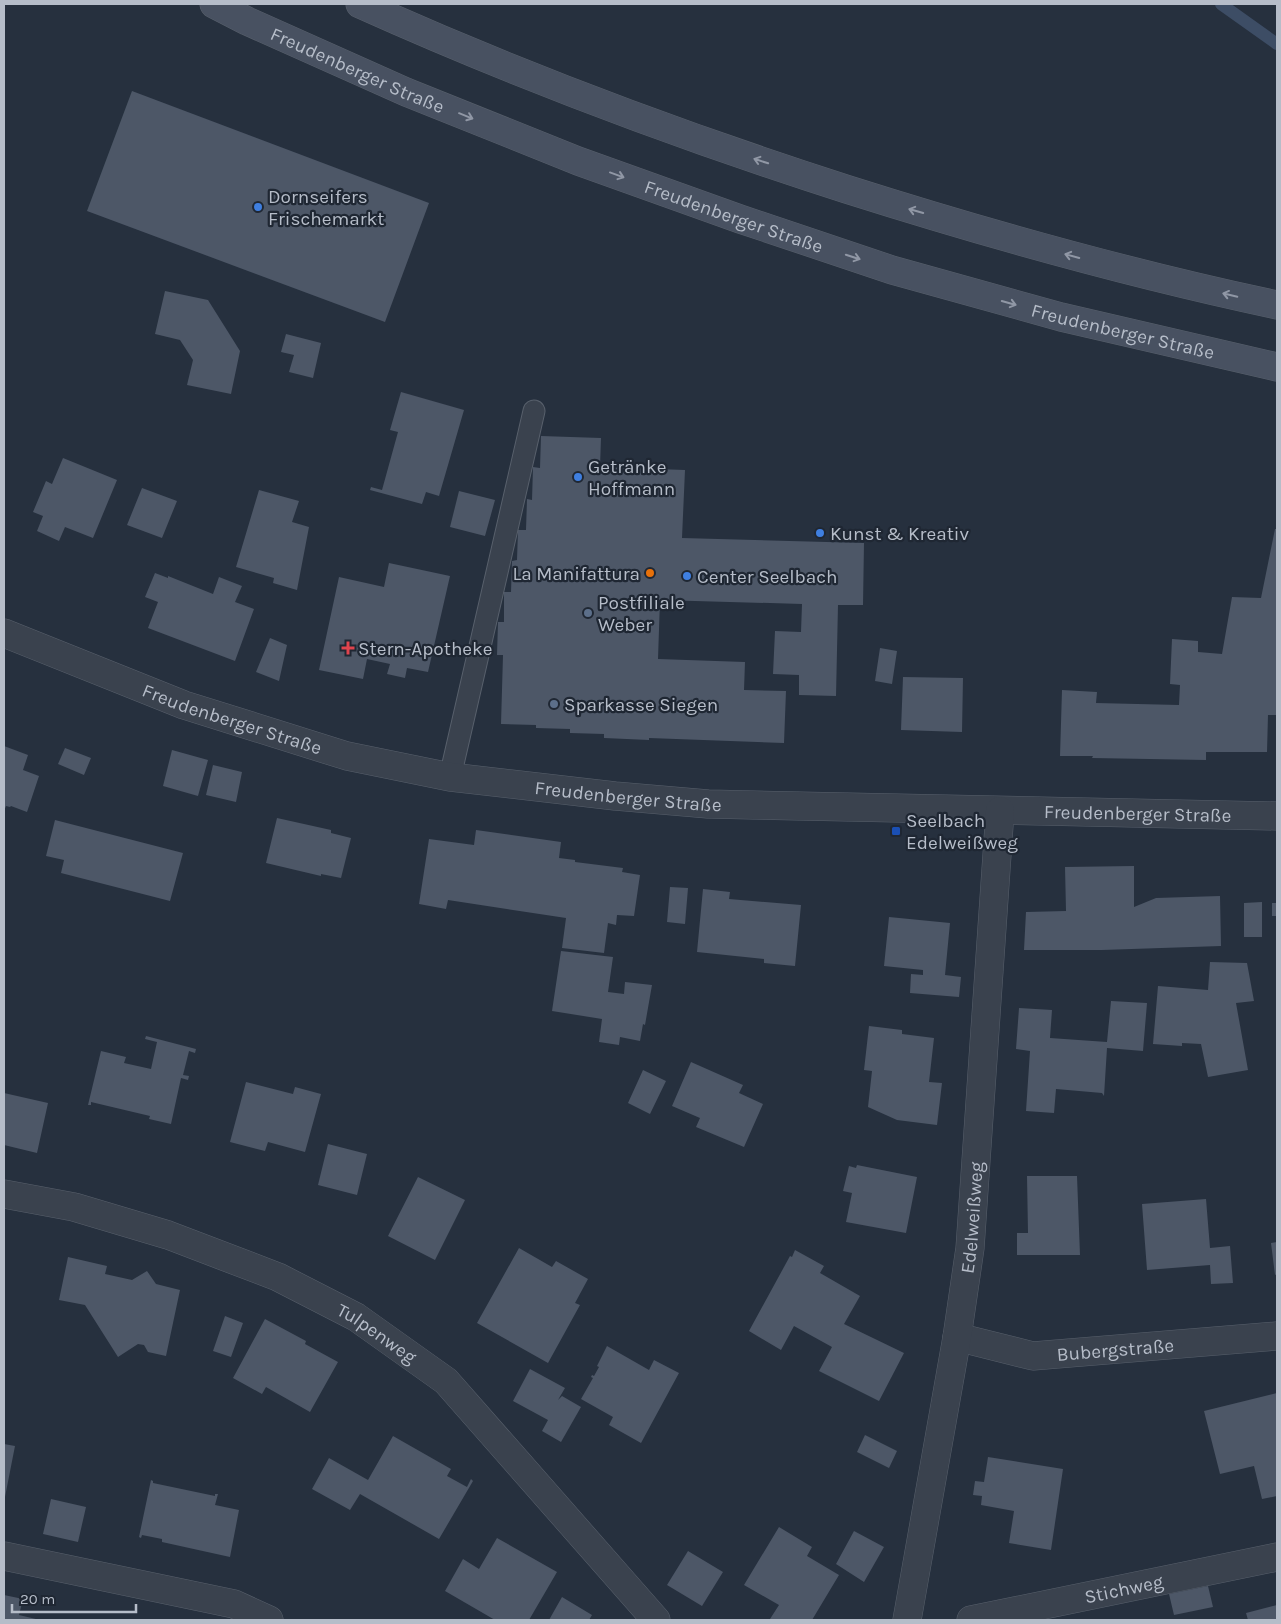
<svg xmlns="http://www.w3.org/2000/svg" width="1281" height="1624" viewBox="0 0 1281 1624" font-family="Karla,sans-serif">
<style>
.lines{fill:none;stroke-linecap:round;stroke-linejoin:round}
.stream{stroke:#3d4d65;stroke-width:12}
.building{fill:#4d5767}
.lane-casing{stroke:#58606c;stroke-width:23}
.street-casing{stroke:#58606c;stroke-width:29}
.secondary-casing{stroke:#58606c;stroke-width:29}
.lane{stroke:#3a424e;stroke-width:21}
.street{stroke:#3a424e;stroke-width:28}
.secondary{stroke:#485161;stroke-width:28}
.oneway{stroke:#9097a5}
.shop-dot{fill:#3f7fe0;stroke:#1f2733;stroke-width:2}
.food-dot{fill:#e8710a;stroke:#1f2733;stroke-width:2}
.service-dot{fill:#5c6f8a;stroke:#1f2733;stroke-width:2}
.health-dot{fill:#e0444e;stroke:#1f2733;stroke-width:2}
.transit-dot{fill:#1a4fb4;stroke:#1f2733;stroke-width:2}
.labels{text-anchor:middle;stroke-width:4.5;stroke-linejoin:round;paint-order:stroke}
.street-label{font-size:19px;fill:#b6bdc9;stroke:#1f2733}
.poi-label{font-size:19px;fill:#b6bdc9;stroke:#1f2733;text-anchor:start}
</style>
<rect width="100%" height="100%" fill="#26303e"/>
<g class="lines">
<path class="stream" d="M 1221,4 L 1277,44"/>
</g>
<path class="building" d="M 132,91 L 429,203 L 385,322 L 87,211 Z
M 165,291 L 208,300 L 240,351 L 231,394 L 187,385 L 193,360 L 180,340 L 155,334 Z
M 286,334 L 321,343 L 313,378 L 289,372 L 294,355 L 281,352 Z
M 401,392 L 464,410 L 439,496 L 426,492 L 422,504 L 370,490 L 371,487 L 382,490 L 398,432 L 390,430 Z
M 541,436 L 601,438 L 600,467 L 685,470 L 682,538 L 864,543 L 863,605 L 838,605 L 836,696 L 799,695 L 799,675 L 773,674 L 775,631 L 801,632 L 802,604 L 660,600 L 658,659 L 745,662 L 744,690 L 786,691 L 784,743 L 649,738 L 649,740 L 604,738 L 604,734 L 570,733 L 570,729 L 536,728 L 536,725 L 501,724 L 503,655 L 497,655 L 498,622 L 504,622 L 504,592 L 511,592 L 512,561 L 517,560 L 518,530 L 526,530 L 527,499 L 532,500 L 533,467 L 540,468 Z
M 63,458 L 117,480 L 93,538 L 65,527 L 59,541 L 37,531 L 43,516 L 33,512 L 46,481 L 52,484 Z
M 142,488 L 177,501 L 162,538 L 127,525 Z
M 259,490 L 299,501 L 292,522 L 309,527 L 297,590 L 273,583 L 274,578 L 236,567 Z
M 459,491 L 495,500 L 485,536 L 450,527 Z
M 1275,529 L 1277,529 L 1277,715 L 1268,715 L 1267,752 L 1206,752 L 1206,760 L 1092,758 L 1093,756 L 1060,756 L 1062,690 L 1097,692 L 1096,703 L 1179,705 L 1180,685 L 1170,684 L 1172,639 L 1198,641 L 1198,652 L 1222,654 L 1232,597 L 1261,598 Z
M 389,563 L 450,576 L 428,672 L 407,668 L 405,678 L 387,674 L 390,664 L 367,659 L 363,679 L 319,670 L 339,577 L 384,587 Z
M 155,573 L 168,578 L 168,576 L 213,594 L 219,577 L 242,586 L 235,602 L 254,609 L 235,661 L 148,628 L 158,602 L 145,597 Z
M 270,638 L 287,645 L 279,681 L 256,672 Z
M 880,648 L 897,651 L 892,684 L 875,681 Z
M 903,677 L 963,678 L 962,732 L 901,730 Z
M 4,746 L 28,755 L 23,770 L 39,776 L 27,812 L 11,806 L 10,807 L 6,806 L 4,811 Z
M 65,748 L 91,758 L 84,775 L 58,764 Z
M 172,750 L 208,760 L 198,796 L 163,786 Z
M 213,765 L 242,772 L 236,802 L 206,795 Z
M 277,818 L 331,830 L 331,833 L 351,838 L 341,878 L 321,874 L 321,876 L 266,863 Z
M 55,820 L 183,853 L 170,901 L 61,873 L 64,860 L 46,856 Z
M 476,830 L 561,842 L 559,858 L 575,860 L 575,862 L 623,868 L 622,872 L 640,875 L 634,916 L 617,915 L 616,925 L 608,923 L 604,953 L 562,948 L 566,918 L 448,900 L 446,909 L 419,904 L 429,839 L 474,845 Z
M 1134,866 L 1134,907 L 1156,898 L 1220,896 L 1221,946 L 1102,950 L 1024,950 L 1026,912 L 1066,911 L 1065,867 Z
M 670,887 L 688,888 L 685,924 L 667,922 Z
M 703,889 L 730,892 L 729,899 L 801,905 L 795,966 L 764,963 L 764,959 L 697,952 Z
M 1262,902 L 1262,937 L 1244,937 L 1244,903 Z
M 1272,903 L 1277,903 L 1277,916 L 1272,916 Z
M 889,917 L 950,923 L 945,975 L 961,977 L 959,997 L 910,993 L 911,974 L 923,975 L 923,970 L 884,966 Z
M 561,951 L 613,957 L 608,992 L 624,994 L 625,982 L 652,985 L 645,1025 L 643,1024 L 640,1041 L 620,1037 L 619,1045 L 599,1042 L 602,1019 L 552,1011 Z
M 1210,962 L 1247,963 L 1254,1001 L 1236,1003 L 1248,1070 L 1208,1077 L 1201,1044 L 1182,1043 L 1182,1046 L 1153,1044 L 1158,986 L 1208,990 Z
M 1111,1001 L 1147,1003 L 1143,1051 L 1107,1048 L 1104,1096 L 1102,1093 L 1056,1089 L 1054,1113 L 1026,1111 L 1030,1051 L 1016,1049 L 1019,1008 L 1052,1010 L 1050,1038 L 1107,1042 Z
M 869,1026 L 902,1030 L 902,1034 L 934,1038 L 929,1082 L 942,1083 L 937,1125 L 897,1120 L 868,1107 L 872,1071 L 864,1070 Z
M 146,1036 L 196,1049 L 195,1053 L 189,1051 L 183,1075 L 189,1076 L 188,1080 L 181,1078 L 171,1124 L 149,1119 L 150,1116 L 91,1102 L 91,1105 L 88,1105 L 101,1051 L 126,1057 L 124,1063 L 151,1069 L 157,1042 L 145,1039 Z
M 691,1062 L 743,1085 L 739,1093 L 763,1104 L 744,1147 L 696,1127 L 700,1118 L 672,1106 Z
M 643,1070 L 666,1081 L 650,1114 L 628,1103 Z
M 246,1082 L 293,1094 L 295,1087 L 321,1094 L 305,1152 L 268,1142 L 265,1151 L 230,1142 Z
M 4,1093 L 48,1103 L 37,1153 L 4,1145 Z
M 328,1144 L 367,1154 L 357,1195 L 318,1185 Z
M 857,1165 L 917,1177 L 906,1233 L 846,1222 L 852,1193 L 843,1191 L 849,1166 L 856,1168 Z
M 1027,1176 L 1077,1176 L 1080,1255 L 1017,1255 L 1017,1233 L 1028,1233 Z
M 418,1177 L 465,1200 L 435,1260 L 388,1236 Z
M 1206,1199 L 1210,1248 L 1230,1246 L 1233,1283 L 1211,1284 L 1210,1265 L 1147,1270 L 1142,1204 Z
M 1277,1242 L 1277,1274 L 1275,1275 L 1271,1243 Z
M 519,1248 L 552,1267 L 556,1261 L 588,1279 L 575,1303 L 580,1305 L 548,1363 L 477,1323 Z
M 795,1250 L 824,1266 L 820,1273 L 860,1296 L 844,1324 L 904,1353 L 879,1401 L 819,1371 L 832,1347 L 794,1326 L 781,1350 L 749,1331 L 790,1256 L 792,1257 Z
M 68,1257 L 107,1266 L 105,1274 L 132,1280 L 147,1271 L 156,1284 L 180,1290 L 166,1356 L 148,1352 L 144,1345 L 138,1344 L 118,1357 L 85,1305 L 59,1300 Z
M 225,1316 L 243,1323 L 231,1357 L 213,1351 Z
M 265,1319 L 306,1341 L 305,1344 L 338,1362 L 310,1412 L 266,1387 L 262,1394 L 233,1378 Z
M 607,1346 L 649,1370 L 654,1360 L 679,1373 L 641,1443 L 609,1425 L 613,1417 L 581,1399 L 593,1378 L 591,1377 L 592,1375 L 594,1376 L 599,1367 L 597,1366 Z
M 530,1369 L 565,1388 L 558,1400 L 562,1396 L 581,1407 L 561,1442 L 542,1431 L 548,1420 L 513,1401 Z
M 1277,1393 L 1277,1496 L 1262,1499 L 1254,1466 L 1220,1474 L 1204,1411 Z
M 865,1435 L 897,1451 L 889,1468 L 857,1452 Z
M 393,1436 L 451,1469 L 447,1476 L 467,1487 L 471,1479 L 473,1481 L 439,1539 L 360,1494 L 350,1510 L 312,1489 L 329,1458 L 368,1480 Z
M 4,1444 L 15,1446 L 5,1497 L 4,1497 Z
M 988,1457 L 1063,1469 L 1051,1550 L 1009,1543 L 1014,1511 L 981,1505 L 982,1496 L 973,1495 L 975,1481 L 984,1482 Z
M 151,1480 L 153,1481 L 153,1483 L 215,1496 L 215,1494 L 218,1494 L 215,1505 L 239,1510 L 230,1557 L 162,1542 L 162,1539 L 142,1535 L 141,1538 L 139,1537 Z
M 51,1499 L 86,1507 L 78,1542 L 43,1534 Z
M 779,1527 L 812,1547 L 807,1556 L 839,1575 L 812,1620 L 772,1620 L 770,1619 L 779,1605 L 744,1585 Z
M 854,1531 L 884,1547 L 864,1582 L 836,1564 Z
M 497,1538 L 557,1572 L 529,1620 L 495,1620 L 445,1591 L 463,1559 L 479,1569 Z
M 688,1551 L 723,1572 L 702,1606 L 667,1585 Z
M 1208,1586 L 1213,1607 L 1174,1615 L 1169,1594 Z
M 4,1595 L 23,1599 L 19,1615 L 40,1620 L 4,1620 Z
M 562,1597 L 592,1615 L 589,1620 L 549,1620 Z
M 1277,1605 L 1277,1620 L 1248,1620 L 1246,1613 Z"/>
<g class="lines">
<g class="lane-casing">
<path id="lane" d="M 450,777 L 534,411"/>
</g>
<g class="street-casing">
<g id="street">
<path id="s1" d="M 4,633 L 184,705 L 347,756 L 450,777 L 615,796 L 708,804 L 1277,816"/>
<path id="s2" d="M 4,1194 L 74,1207 L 168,1235 L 278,1277 L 356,1317 L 446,1381 L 656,1620"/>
<path id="s3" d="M 957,1337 L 1033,1356 L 1277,1336"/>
<path d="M 4,1556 L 234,1604 L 269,1620"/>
<path id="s4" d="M 907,1620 L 957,1337 L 970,1248 L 1000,811"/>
<path id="s5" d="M 971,1620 L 1277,1557"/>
</g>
</g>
<g class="secondary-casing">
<g id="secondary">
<path id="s6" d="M 214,4 L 247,21 L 406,92 L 578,161 L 740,219 L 892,270 L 1061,317 L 1277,367"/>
<path d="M 360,4 C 518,75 681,136 846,189 C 988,234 1131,274 1277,305"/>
</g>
</g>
<use href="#lane" class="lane"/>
<use href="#street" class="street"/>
<use href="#secondary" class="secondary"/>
</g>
<defs><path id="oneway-shaft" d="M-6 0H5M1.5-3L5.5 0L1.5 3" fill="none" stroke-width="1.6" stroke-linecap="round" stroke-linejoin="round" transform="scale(1.25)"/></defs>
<g class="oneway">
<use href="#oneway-shaft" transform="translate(466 116) rotate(22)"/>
<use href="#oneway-shaft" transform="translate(761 161) rotate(-162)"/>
<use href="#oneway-shaft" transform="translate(617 175) rotate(20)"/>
<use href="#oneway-shaft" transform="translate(916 211) rotate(-164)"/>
<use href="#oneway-shaft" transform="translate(1072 256) rotate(-165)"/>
<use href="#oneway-shaft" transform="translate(853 257) rotate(18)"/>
<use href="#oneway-shaft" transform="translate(1230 295) rotate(-167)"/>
<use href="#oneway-shaft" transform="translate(1009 303) rotate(16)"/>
</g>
<g class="shop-dot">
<circle cx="258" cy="207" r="5"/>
<circle cx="578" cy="477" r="5"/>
<circle cx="820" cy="533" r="5"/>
<circle cx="687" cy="576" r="5"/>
</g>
<circle class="food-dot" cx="650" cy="573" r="5"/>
<g class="service-dot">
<circle cx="588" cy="613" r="5"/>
<circle cx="554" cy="704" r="5"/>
</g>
<path class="health-dot" d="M345.5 640.5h5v5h5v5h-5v5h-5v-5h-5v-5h5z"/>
<rect class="transit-dot" x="891" y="826" width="10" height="10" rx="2.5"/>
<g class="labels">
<g class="street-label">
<text dy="7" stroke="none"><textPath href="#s6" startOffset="158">Freudenberger Straße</textPath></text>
<text dy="7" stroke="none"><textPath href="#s6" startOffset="562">Freudenberger Straße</textPath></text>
<text dy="7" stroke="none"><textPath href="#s6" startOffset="968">Freudenberger Straße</textPath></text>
<text dy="7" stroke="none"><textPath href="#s1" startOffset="244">Freudenberger Straße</textPath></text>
<text dy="7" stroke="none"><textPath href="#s1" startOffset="649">Freudenberger Straße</textPath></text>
<text dy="7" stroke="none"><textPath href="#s1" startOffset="1159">Freudenberger Straße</textPath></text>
<text dy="7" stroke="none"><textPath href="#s4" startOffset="408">Edelweißweg</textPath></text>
<text dy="7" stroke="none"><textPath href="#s2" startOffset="401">Tulpenweg</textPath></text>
<text dy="7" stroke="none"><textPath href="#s3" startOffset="161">Bubergstraße</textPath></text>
<text dy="7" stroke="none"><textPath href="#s5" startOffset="156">Stichweg</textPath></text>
</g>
<g class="poi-label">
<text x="268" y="203">Dornseifers<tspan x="268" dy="22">Frischemarkt</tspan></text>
<text x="588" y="473">Getränke<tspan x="588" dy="22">Hoffmann</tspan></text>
<text x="830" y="540">Kunst &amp; Kreativ</text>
<text x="640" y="580" text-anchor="end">La Manifattura</text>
<text x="697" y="583">Center Seelbach</text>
<text x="598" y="609">Postfiliale<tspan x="598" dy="22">Weber</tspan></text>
<text x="358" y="655">Stern-Apotheke</text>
<text x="564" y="711">Sparkasse Siegen</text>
<text x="906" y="827">Seelbach<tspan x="906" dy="22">Edelweißweg</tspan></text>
</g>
</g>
<rect width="1281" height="1624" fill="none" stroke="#b6bdc9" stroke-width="10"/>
<path d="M12 1604v8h124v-8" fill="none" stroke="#b6bdc9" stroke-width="2.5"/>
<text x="20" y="1604" font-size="15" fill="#b6bdc9" stroke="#1f2733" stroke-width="4" paint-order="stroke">20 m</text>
</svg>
